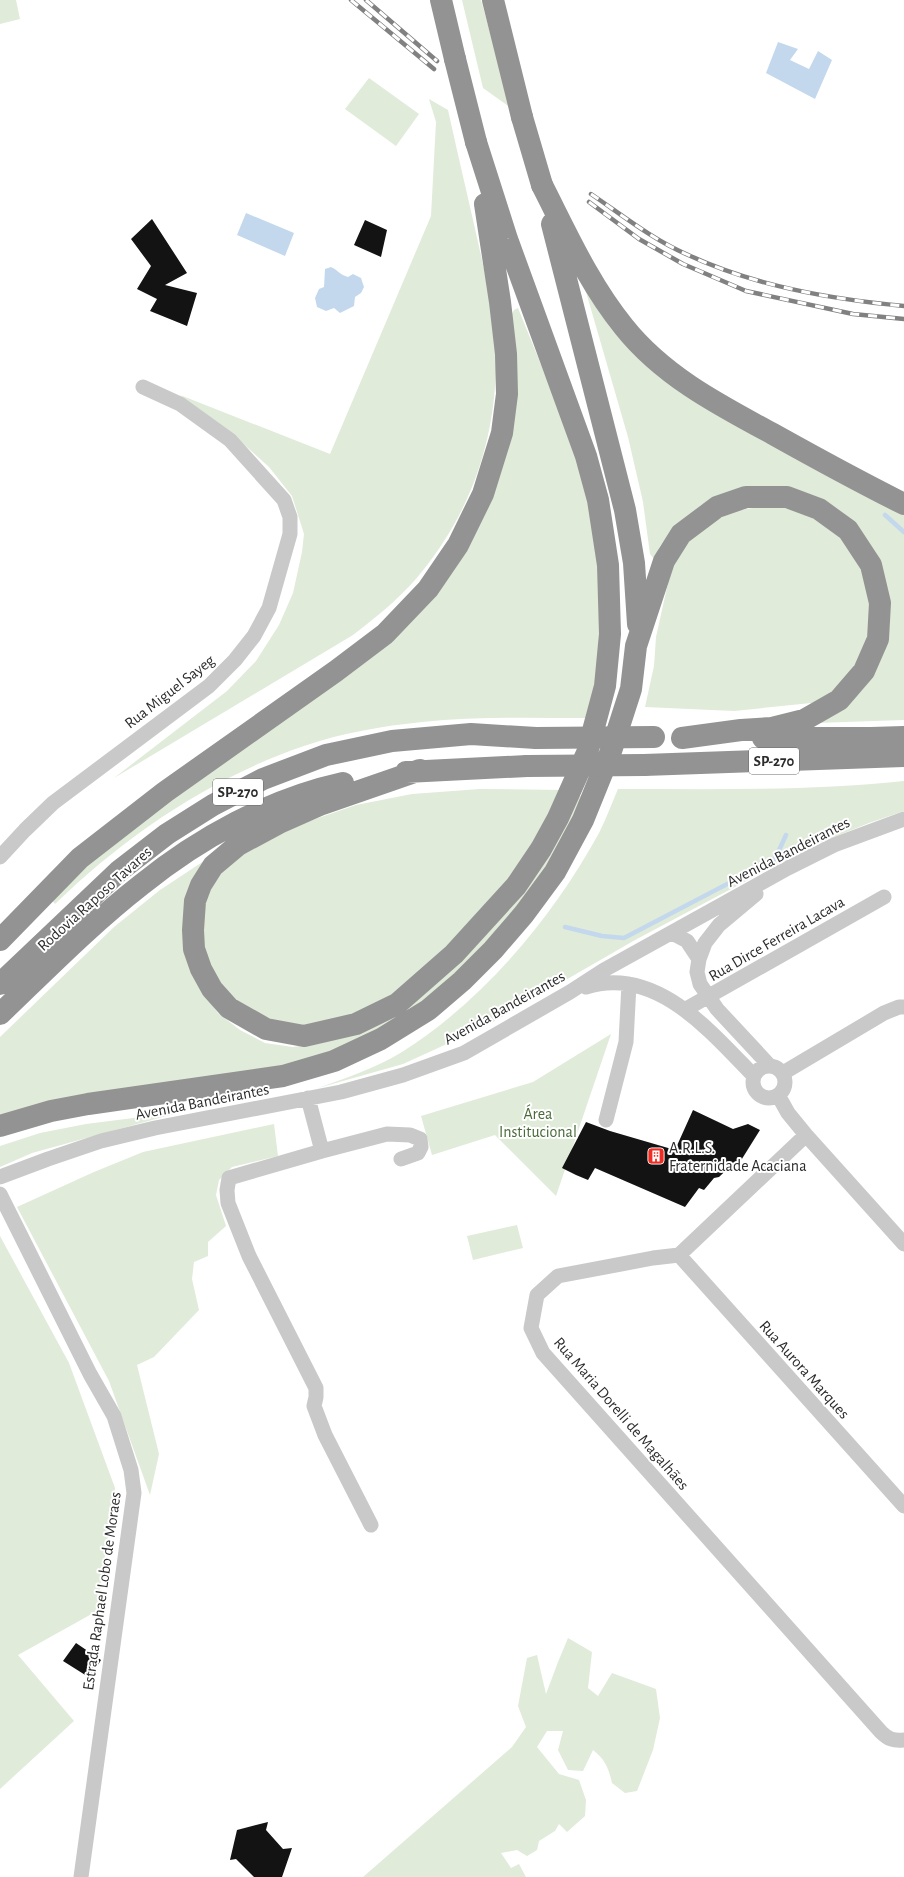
<svg xmlns="http://www.w3.org/2000/svg" width="904" height="1877" viewBox="0 0 904 1877" font-family="'Alegreya Sans',sans-serif">
<style>
.green{fill:#e0ebd9}
.water{fill:#c3d8ed}
.lines{fill:none;stroke-linecap:round;stroke-linejoin:round}
.stream{stroke:#c3d8ed;stroke-width:4.5}
.building{fill:#131313}
.minor{stroke:#c9c9c9;stroke-width:15}
.highway{stroke:#939393;stroke-width:22}
.rail-casing{stroke:#818181;stroke-width:4.5}
.rail{stroke:#fff;stroke-width:3;stroke-dasharray:9;stroke-linecap:butt}
.highway-bridge{stroke:#939393;stroke-width:22}
.labels{text-anchor:middle;stroke-width:4;stroke-linejoin:round;paint-order:stroke}
.shield{fill:#fff;stroke:#6b6b6b;stroke-width:1}
.shield-label{font-size:15px;font-weight:bold;fill:#2c2c2c}
.street-label{font-size:16px;fill:#2c2c2c;stroke:#fff}
.park-label{font-size:16px;fill:#496a38;stroke:#fff}
.poi-label{font-size:16px;fill:#2c2c2c;stroke:#fff;text-anchor:start}
</style>
<rect width="100%" height="100%" fill="#fff"/>
<path class="green" d="M 0,0 L 16,0 L 20,19 L 0,24 Z
M 462,0 L 481,0 L 511,108 L 483,88 Z
M 369,78 L 419,114 L 396,146 L 345,109 Z
M 429,99 L 448,110 C 459,160 471,210 482,260 C 486,280 491,300 494,319 C 503,411 482,496 424,569 C 405,594 379,615 353,635 L 114,778 L 227,691 L 256,661 L 279,625 L 293,593 L 302,552 L 304,534 L 292,496 L 269,467 L 230,432 L 180,395 L 330,454 L 431,216 L 436,122 Z
M 584,285 L 623,338 L 904,510 L 904,720 L 815,723 C 838,712 863,696 874,672 C 881,657 885,632 889,615 L 838,512 L 730,494 L 701,505 L 673,528 L 660,546 L 654,559 L 650,554 L 643,502 L 628,437 Z
M 518,308 L 578,456 L 598,544 L 603,640 L 592,718 C 535,718 478,716 422,722 C 383,726 341,733 304,746 C 210,778 125,836 55,904 L 52,900 L 80,871 L 124,832 L 332,685 L 489,503 L 512,314 L 514,310 Z
M 764,506 L 794,507 L 820,519 L 844,537 L 861,563 L 872,593 L 873,630 L 845,684 L 821,702 L 734,711 L 645,707 L 654,666 L 656,637 L 672,565 L 686,542 L 711,522 L 735,511 Z
M 904,781 L 904,811 L 869,823 L 812,846 L 635,940 L 493,1022 L 449,1043 L 403,1064 L 318,1088 C 346,1078 376,1068 402,1052 C 483,1001 553,917 599,833 C 606,819 612,803 618,789 C 714,789 809,791 904,781 Z
M 480,789 L 563,790 L 552,814 L 504,890 L 462,936 L 405,986 L 380,1002 L 360,1012 L 314,1026 L 269,1023 L 232,1001 L 205,957 L 202,934 L 203,904 L 213,882 L 232,861 L 256,846 L 301,824 L 356,805 L 412,794 Z
M 575,796 L 588,797 L 559,855 L 464,971 L 395,1025 L 309,1062 L 0,1120 L 0,1037 L 114,927 L 160,890 L 207,859 L 201,989 L 218,1013 L 240,1030 L 265,1043 L 293,1047 L 322,1043 L 405,1006 Z
M 611,1034 L 556,1196 L 495,1135 L 432,1155 L 421,1116 L 533,1082 Z
M 181,1112 L 32,1153 L 0,1167 L 0,1146 L 40,1133 L 86,1124 Z
M 274,1124 L 278,1156 L 232,1167 L 219,1180 L 216,1195 L 226,1226 L 208,1242 L 208,1256 L 194,1262 L 192,1279 L 199,1310 L 154,1357 L 137,1365 L 159,1454 L 150,1495 L 109,1381 L 17,1207 L 94,1172 L 143,1152 Z
M 517,1225 L 523,1248 L 473,1260 L 467,1236 Z
M 0,1236 L 69,1363 L 115,1488 L 97,1611 L 18,1655 L 74,1721 L 0,1789 Z
M 568,1638 L 592,1652 L 588,1688 L 598,1696 L 612,1673 L 656,1689 L 660,1718 L 653,1750 L 637,1791 L 625,1793 L 612,1783 C 609,1769 605,1759 593,1750 L 583,1771 L 568,1770 L 558,1750 L 563,1731 L 547,1731 L 537,1747 L 559,1774 L 579,1780 L 586,1800 L 585,1816 L 567,1832 L 559,1824 L 555,1831 L 539,1841 L 537,1850 L 527,1856 L 517,1850 L 501,1853 L 511,1868 L 519,1864 L 526,1877 L 363,1877 L 512,1747 L 526,1727 L 518,1706 L 527,1658 L 537,1655 L 546,1694 L 558,1662 Z"/>
<path class="water" d="M 778,42 L 798,49 L 790,60 L 809,69 L 818,51 L 832,60 L 815,99 L 766,73 Z
M 246,213 L 294,233 L 285,256 L 237,235 Z
M 331,267 C 338,270 340,275 348,277 L 353,274 L 361,278 L 364,287 L 361,293 L 355,297 L 354,306 L 340,313 L 334,308 L 326,311 L 317,307 L 315,298 L 319,289 L 324,287 L 325,269 Z"/>
<g class="lines">
<path class="stream" d="M 885,515 L 904,532
M 565,927 L 602,936 L 624,938 L 775,859 L 786,835"/>
</g>
<path class="building" d="M 152,219 L 187,273 L 165,285 L 197,293 L 187,326 L 150,311 L 157,299 L 137,289 L 151,266 L 131,239 Z
M 365,220 L 387,230 L 381,257 L 354,245 Z
M 693,1110 L 733,1129 L 748,1124 L 760,1130 L 740,1162 L 736,1161 L 719,1177 L 714,1178 L 704,1190 L 699,1188 L 685,1207 L 595,1168 L 588,1180 L 576,1175 L 562,1168 L 586,1122 L 610,1131 L 675,1150 Z
M 76,1643 L 101,1660 L 90,1678 L 63,1661 Z
M 268,1822 L 266,1830 L 283,1849 L 292,1848 L 282,1877 L 254,1877 L 236,1859 L 230,1860 L 237,1830 Z"/>
<g class="lines">
<path class="minor" d="M 0,857 L 25,830 L 53,803 L 209,686 L 235,660 L 254,636 L 269,608 L 290,534 L 290,517 L 284,500 L 230,440 L 180,404 L 143,387
M 756,894 L 719,925 L 705,943 L 699,959 L 697,972 L 700,984 L 717,1009 L 769,1065
M 672,933 L 687,941 L 699,959
M 586,987 C 656,965 711,1032 754,1076
M 686,1009 L 884,897
M753 1082a16 16 0 1 1 32 0a16 16 0 1 1-32 0Z
M 783,1073 L 884,1013 L 899,1007 L 904,1007
M 778,1095 L 788,1113 L 806,1135 L 904,1244
M 308,1098 L 322,1151
M 606,1120 L 626,1042 L 629,984
M 806,1135 L 679,1255 L 653,1258 L 558,1276 L 537,1295 L 531,1328 L 543,1353 L 881,1732 C 888,1739 893,1741 904,1740
M 0,1177 L 48,1159 L 101,1141 L 155,1128 L 341,1092 L 403,1075 L 464,1053 L 570,992 L 604,970 L 788,868 L 834,845 L 904,819
M 0,1194 L 90,1374 L 114,1416 L 131,1470 L 134,1493 L 81,1877
M 679,1255 L 904,1506
M 371,1525 L 325,1435 L 314,1406 L 316,1397 L 316,1388 L 249,1256 L 228,1203 L 227,1190 L 229,1178 L 322,1151 L 387,1134 L 410,1135 L 420,1139 L 421,1147 L 418,1153 L 401,1159"/>
<path class="highway" d="M 441,0 L 455,59
M 493,0 L 522,117
M 542,185 C 567,234 589,284 624,327 C 663,376 719,405 773,434 C 816,458 860,482 904,504
M 552,224 L 625,510 L 634,563 L 638,624
M 763,738 L 871,738 L 904,737
M 644,765 L 904,756
M 420,770 L 322,804 L 279,823 L 238,845 L 213,866 L 201,885 L 195,901 L 193,930 L 194,949 L 201,969 L 212,989 L 229,1008 L 266,1029 L 304,1036 L 356,1024 L 397,1004 L 454,954 L 516,886 L 541,849 L 558,818 L 587,753 L 605,686 L 610,634 L 608,565 L 598,500 L 586,456 L 507,239 L 476,142
M 406,772 L 527,766
M 0,940 L 80,858 L 165,792 L 336,671 L 385,634 L 428,589 L 458,545 L 483,494 L 502,433 L 507,394 L 506,354 L 500,302 L 485,204
M 0,984 L 119,871 L 167,834 L 213,805 L 263,779 L 326,755 L 392,741 L 471,734 L 536,738
M 0,1014 C 46,970 91,924 141,885 C 199,838 270,799 343,783
M 0,1126 L 51,1111 L 88,1104 L 283,1076 L 334,1061 L 381,1039 L 428,1010 L 462,981 L 493,950 L 524,914 L 555,872 L 583,820 L 611,751 L 631,689 L 636,646 L 664,561 L 681,534 L 717,507 L 746,497 L 787,497 L 819,509 L 848,530 L 871,565 L 880,603 L 878,639 L 864,671 L 839,700 L 804,720 L 772,728 L 741,730 L 682,738"/>
<g class="rail-casing">
<path id="rail" d="M 351,0 L 434,69
M 366,0 L 437,61
M 591,194 C 622,215 652,239 686,254 C 754,286 830,299 904,306
M 589,202 L 639,239 L 683,264 L 746,291 L 853,314 L 904,319"/>
</g>
<use href="#rail" class="rail"/>
<path class="highway-bridge" d="M 455,59 L 476,142
M 522,117 L 542,185
M 536,738 L 654,737
M 527,766 L 644,765"/>
</g>
<defs>
<g id="building-square" transform="scale(0.9)"><rect x="-9" y="-9" width="18" height="18" rx="4" fill="#ee2e24" stroke="#fff"/><path d="M-4-6H4V6H1V3H-1V6H-4ZM-2.5-4.3h1.7v1.8h-1.7ZM.8-4.3h1.7v1.8H.8ZM-2.5-1h1.7V.8h-1.7ZM.8-1h1.7V.8H.8Z" fill="#fff"/></g>
</defs>
<g fill-rule="evenodd">
<use href="#building-square" x="656" y="1156"/>
</g>
<g class="labels">
<g class="shield">
<rect x="749" y="748" width="50" height="26" rx="3"/>
<rect x="213" y="779" width="50" height="26" rx="3"/>
</g>
<g class="shield-label">
<text x="774" y="766">SP-270</text>
<text x="238" y="797">SP-270</text>
</g>
<g class="street-label">
<text transform="translate(169 691) rotate(-38)" y="6">Rua Miguel Sayeg</text>
<text transform="translate(788 851) rotate(-27)" y="6">Avenida Bandeirantes</text>
<text transform="translate(94 898) rotate(-42)" y="6">Rodovia Raposo Tavares</text>
<text transform="translate(776 938) rotate(-30)" y="6">Rua Dirce Ferreira Lacava</text>
<text transform="translate(504 1007) rotate(-29)" y="6">Avenida Bandeirantes</text>
<text transform="translate(202 1101) rotate(-11)" y="6">Avenida Bandeirantes</text>
<text transform="translate(805 1369) rotate(48)" y="6">Rua Aurora Marques</text>
<text transform="translate(622 1413) rotate(49)" y="6">Rua Maria Dorelli de Magalhães</text>
<text transform="translate(101 1591) rotate(-82)" y="6">Estrada Raphael Lobo de Moraes</text>
</g>
<g class="park-label">
<text x="538" y="1119">Área<tspan x="538" dy="18">Institucional</tspan></text>
</g>
<g class="poi-label">
<text x="669" y="1153">A.R.L.S.<tspan x="669" dy="18">Fraternidade Acaciana</tspan></text>
</g>
</g>
</svg>
